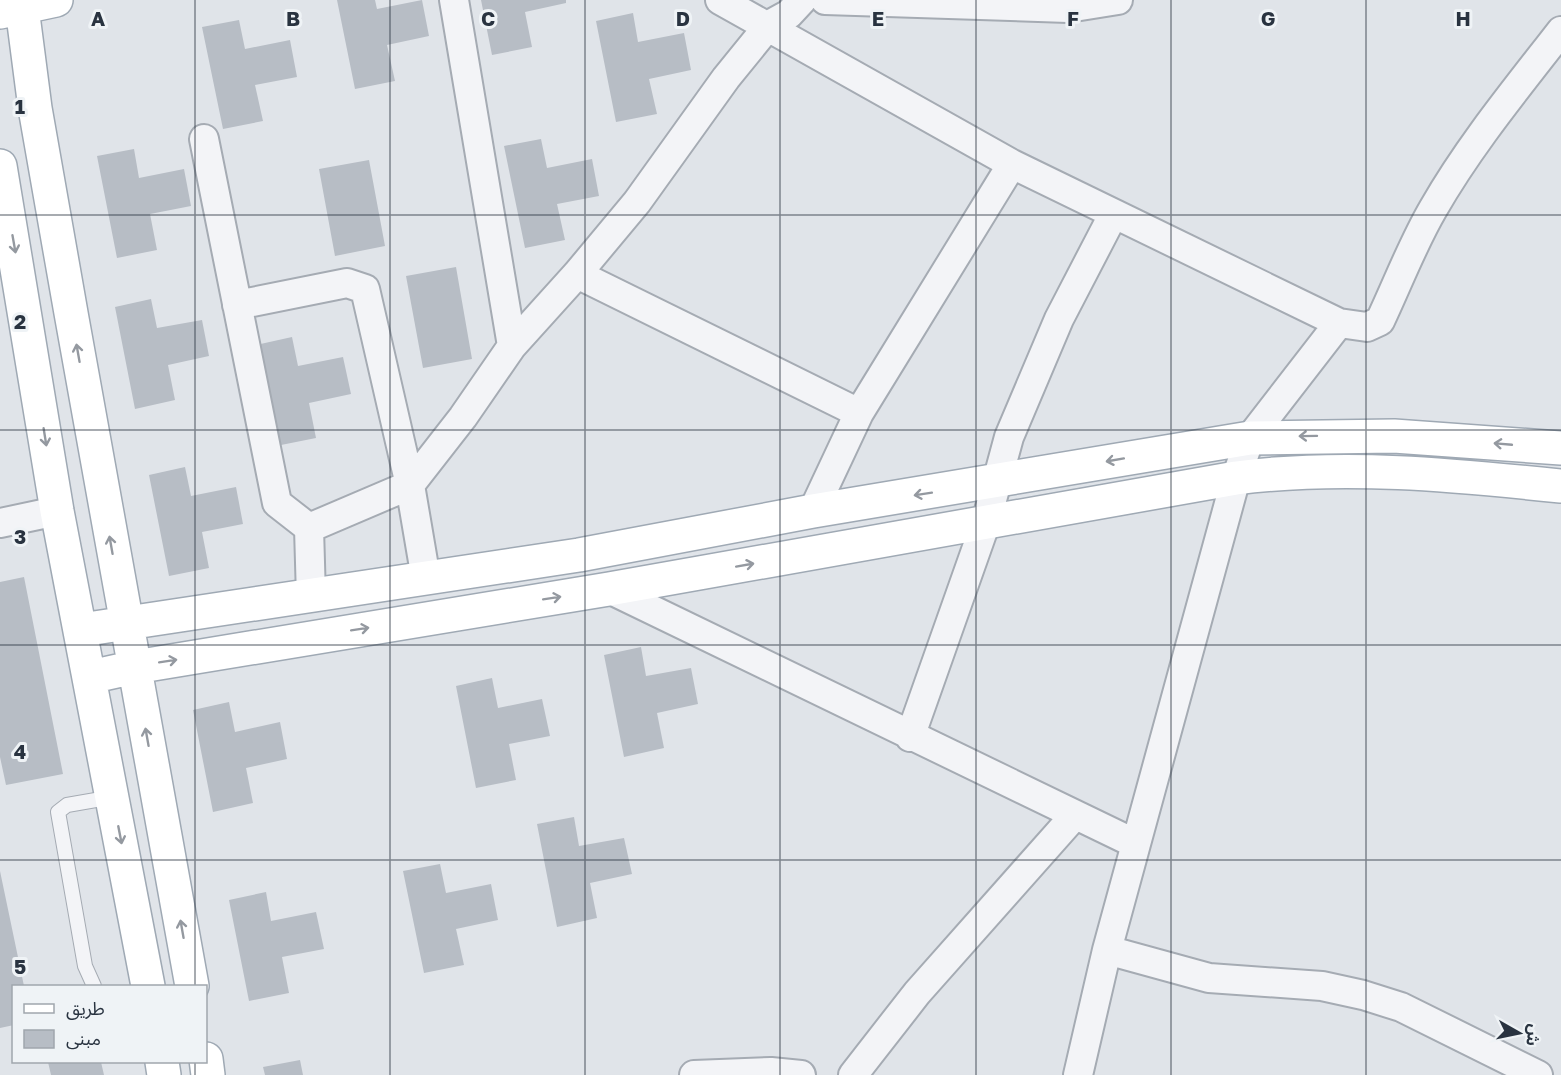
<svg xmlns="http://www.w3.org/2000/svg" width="1561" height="1075" viewBox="0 0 1561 1075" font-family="'Golos Text','Noto Sans Arabic',sans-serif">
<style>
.building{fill:#b7bdc5}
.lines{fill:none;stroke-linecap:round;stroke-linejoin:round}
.lane-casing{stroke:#a5abb3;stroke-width:16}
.street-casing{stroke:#a5abb3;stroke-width:32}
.primary-casing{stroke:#9fa9b4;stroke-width:36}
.lane{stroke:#f3f4f7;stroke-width:14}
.street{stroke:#f3f4f7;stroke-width:28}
.primary{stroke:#fff;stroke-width:33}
.oneway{stroke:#9499a0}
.grid{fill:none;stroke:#293340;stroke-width:1.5;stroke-opacity:0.55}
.grid-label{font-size:20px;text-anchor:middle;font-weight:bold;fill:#293340;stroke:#eff3f6;stroke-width:6;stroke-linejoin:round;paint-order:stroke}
</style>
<rect width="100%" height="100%" fill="#e0e4e9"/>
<path class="building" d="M 337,0 L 375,0 L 377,9 L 422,0 L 429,36 L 387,45 L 395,81 L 355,89 Z
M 481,0 L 566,0 L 566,3 L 525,12 L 532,47 L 492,55 Z
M 633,13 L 638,42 L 684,33 L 691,70 L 649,79 L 657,114 L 616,122 L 596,21 Z
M 239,20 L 245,49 L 290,40 L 297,77 L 255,85 L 263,121 L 223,129 L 202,27 Z
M 541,139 L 547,168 L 592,159 L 599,196 L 557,204 L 565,240 L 525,248 L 504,146 Z
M 134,149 L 139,178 L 184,169 L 191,206 L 150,214 L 157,250 L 117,258 L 97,156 Z
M 369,160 L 385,246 L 335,256 L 319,169 Z
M 456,267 L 472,359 L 423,368 L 406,276 Z
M 151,299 L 157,328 L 202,320 L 209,356 L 168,365 L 175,400 L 135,409 L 115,307 Z
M 292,337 L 298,366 L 343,357 L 351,394 L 309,403 L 316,438 L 276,446 L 256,345 Z
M 185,467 L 191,496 L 236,487 L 243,524 L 202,532 L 209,568 L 169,576 L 149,475 Z
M 24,577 L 63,774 L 6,785 L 0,757 L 0,582 Z
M 641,647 L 646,676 L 691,668 L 698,704 L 657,713 L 664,748 L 624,757 L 604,655 Z
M 492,678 L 498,708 L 542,699 L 550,736 L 509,744 L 516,780 L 476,788 L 456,686 Z
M 229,702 L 235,732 L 280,722 L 287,759 L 246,768 L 253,803 L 213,812 L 193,710 Z
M 574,817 L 579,846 L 624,838 L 632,874 L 590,883 L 597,918 L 557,927 L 537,824 Z
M 440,864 L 446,893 L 491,884 L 498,920 L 456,929 L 464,965 L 424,973 L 403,871 Z
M 0,871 L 24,986 L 14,986 L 14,1025 L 0,1028 Z
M 266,892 L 271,921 L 316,912 L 324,949 L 282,957 L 289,993 L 249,1001 L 229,900 Z
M 300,1060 L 303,1075 L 265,1075 L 263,1067 Z
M 48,1062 L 101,1062 L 104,1075 L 51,1075 Z"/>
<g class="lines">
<g class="lane-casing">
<path id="lane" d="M 94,986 L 85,966 L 58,812 L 67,805 L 113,797"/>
</g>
<g class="street-casing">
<path id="street" d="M 454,0 L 512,346
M 720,0 L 1012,164 L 1339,323 L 1250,438 L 1236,478 L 1107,950 L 1078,1075
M 825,0 L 1068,8 L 1118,0
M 204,139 L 277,503 L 309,528
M 577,274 L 859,413
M 237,305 L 347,283 L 365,289 L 410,485 L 426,579
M 1339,323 L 1367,327 L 1380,321 C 1398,283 1412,245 1433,209 C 1469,146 1516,89 1561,31
M 813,511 L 859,413 L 1012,164
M 0,523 L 57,511
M 609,589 L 1136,844
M 311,597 L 309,528 L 410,485 L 463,417 L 512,346 L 577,274 L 637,202 L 726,78 L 769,25 L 789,14 L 802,0
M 910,737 L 986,522 L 1009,437 L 1059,319 L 1113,215
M 1107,950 L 1209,978 L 1322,986 L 1363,995 L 1401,1007 L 1538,1075
M 694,1075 L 771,1072 L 801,1075
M 853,1075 L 917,993 L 1075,815"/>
</g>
<g class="primary-casing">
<path id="primary" d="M 21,0 L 35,108 L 71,313 L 192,986
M 0,12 L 56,0
M 0,166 L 57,511 L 148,986
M 81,630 L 579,555 L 813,511 L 1250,438 L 1394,436 L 1561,448
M 90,677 L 135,667 L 609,589 L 1236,478 C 1344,464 1453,475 1561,486
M 206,1059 L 208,1075
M 162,1062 L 164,1075"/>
</g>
<use href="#lane" class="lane"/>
<use href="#street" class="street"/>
<use href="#primary" class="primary"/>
</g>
<defs><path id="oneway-shaft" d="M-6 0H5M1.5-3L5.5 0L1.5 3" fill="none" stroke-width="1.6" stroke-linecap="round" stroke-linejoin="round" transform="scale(1.5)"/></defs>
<g class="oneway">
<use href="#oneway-shaft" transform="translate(14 244) rotate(80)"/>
<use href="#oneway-shaft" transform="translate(78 353) rotate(-100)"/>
<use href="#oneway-shaft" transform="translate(1308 436) rotate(179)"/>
<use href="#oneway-shaft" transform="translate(45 437) rotate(81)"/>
<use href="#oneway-shaft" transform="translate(1503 444) rotate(-175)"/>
<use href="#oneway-shaft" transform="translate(1115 460) rotate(170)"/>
<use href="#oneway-shaft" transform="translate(923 494) rotate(171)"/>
<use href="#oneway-shaft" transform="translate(111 545) rotate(-100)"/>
<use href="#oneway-shaft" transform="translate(745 565) rotate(-10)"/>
<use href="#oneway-shaft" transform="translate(552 598) rotate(-9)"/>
<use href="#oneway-shaft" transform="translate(360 629) rotate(-9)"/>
<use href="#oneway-shaft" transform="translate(168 661) rotate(-9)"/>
<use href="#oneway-shaft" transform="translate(147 737) rotate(-100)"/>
<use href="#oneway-shaft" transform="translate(120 835) rotate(79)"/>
<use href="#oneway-shaft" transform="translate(182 929) rotate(-100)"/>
</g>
<path class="grid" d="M 195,0 L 195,986M 390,0 L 390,1075M 585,0 L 585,1075M 780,0 L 780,1075M 976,0 L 976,1075M 1171,0 L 1171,1075M 1366,0 L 1366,1075M 0,215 L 1561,215M 0,430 L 1561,430M 0,645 L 1561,645M 0,860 L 1561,860M 195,1062 L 195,1075"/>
<g class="grid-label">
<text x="98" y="26">A</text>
<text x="293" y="26">B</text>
<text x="488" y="26">C</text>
<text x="683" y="26">D</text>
<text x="878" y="26">E</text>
<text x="1073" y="26">F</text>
<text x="1268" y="26">G</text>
<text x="1463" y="26">H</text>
<text x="20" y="114">1</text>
<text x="20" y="329">2</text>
<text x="20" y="544">3</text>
<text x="20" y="759">4</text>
<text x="20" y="974">5</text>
</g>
<rect x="12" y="985" width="195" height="78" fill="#eff3f6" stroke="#a0a6ad" stroke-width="1.5"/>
<rect x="24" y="1004" width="30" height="9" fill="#ffffff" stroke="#a0a6ad" stroke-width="1.5"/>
<text x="66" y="1015" font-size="18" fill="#293340">طريق</text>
<rect x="24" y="1030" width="30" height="18" fill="#b7bdc5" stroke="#a0a6ad" stroke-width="1.5"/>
<text x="66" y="1045" font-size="18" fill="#293340">مبنى</text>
<g transform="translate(1519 1033) rotate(99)" stroke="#eff3f6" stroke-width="4.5" paint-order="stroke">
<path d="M0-4.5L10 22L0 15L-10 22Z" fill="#293340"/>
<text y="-9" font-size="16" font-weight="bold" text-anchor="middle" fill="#293340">ش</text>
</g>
</svg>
